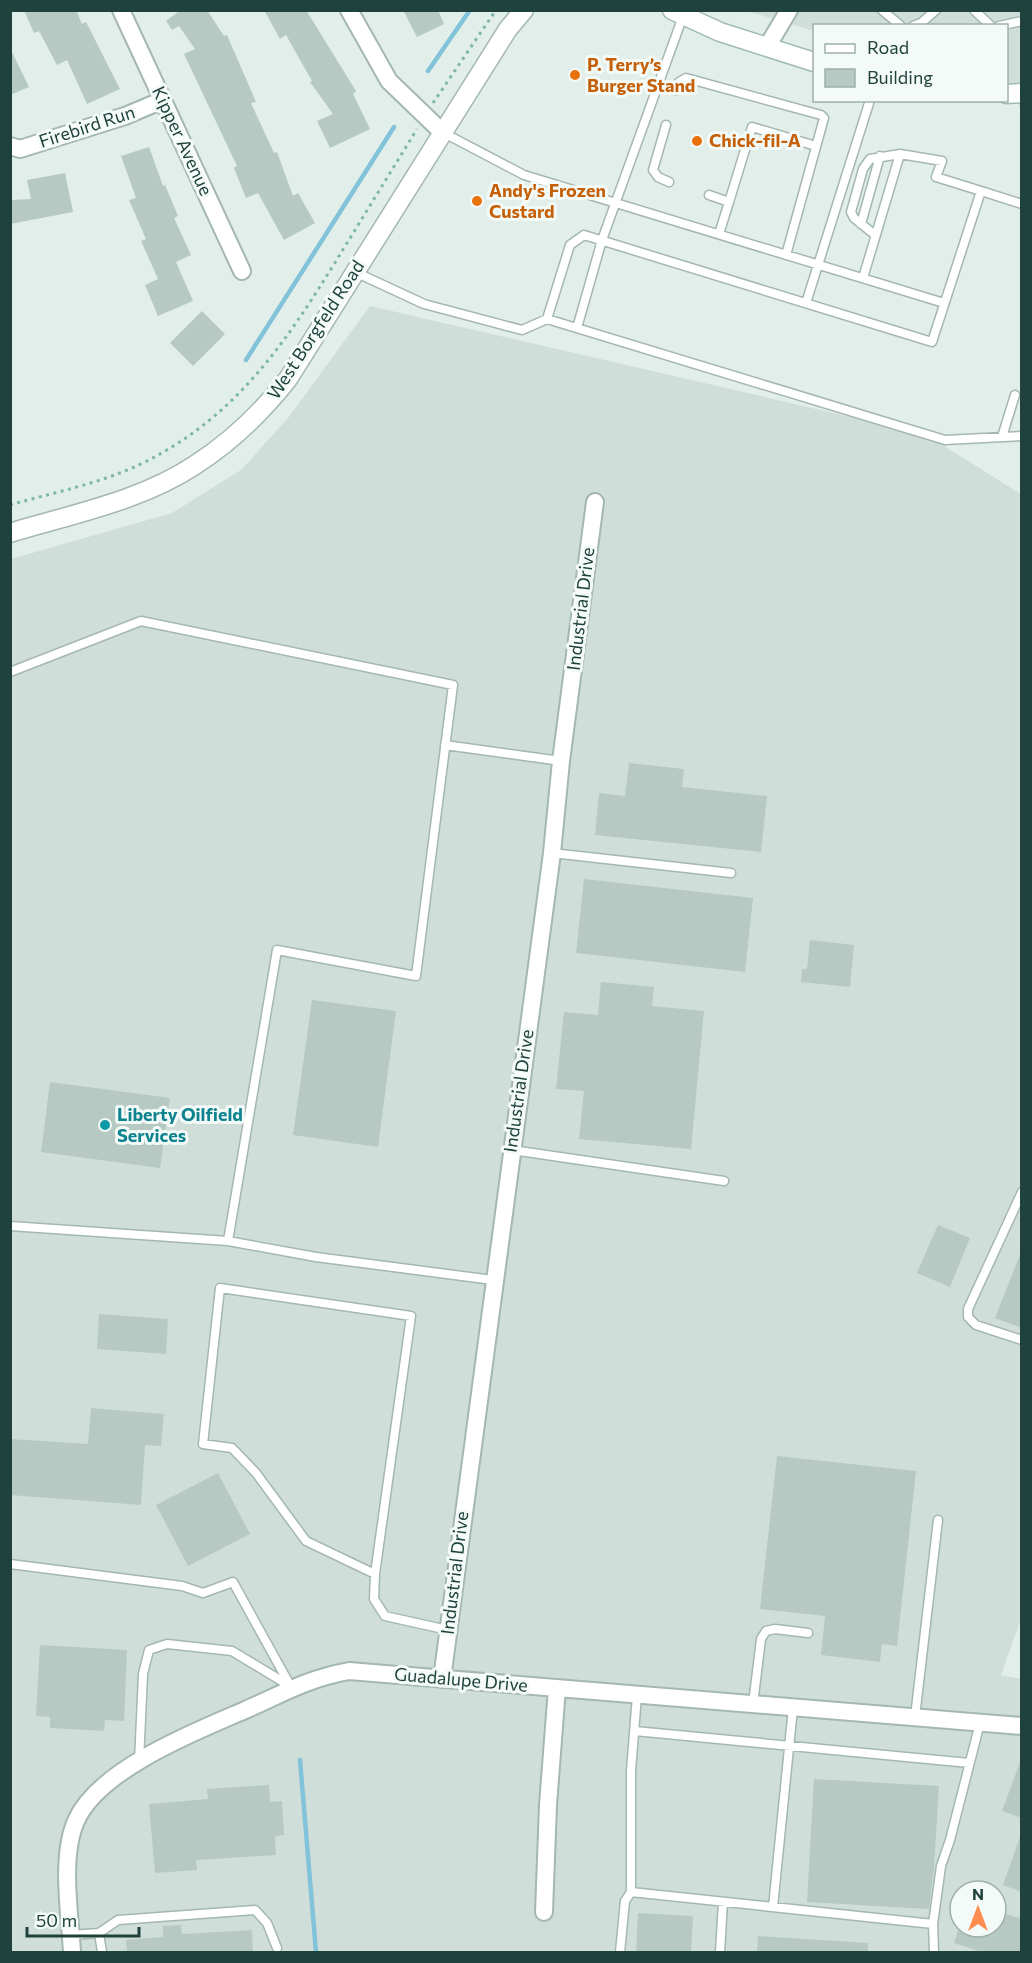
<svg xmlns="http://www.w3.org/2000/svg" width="1032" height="1963" viewBox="0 0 1032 1963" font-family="Commissioner,sans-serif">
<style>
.built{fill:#d0ded9;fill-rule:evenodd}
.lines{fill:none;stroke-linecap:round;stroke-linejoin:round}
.stream{stroke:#83c3da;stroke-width:4.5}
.building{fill:#b7c9c3}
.service-casing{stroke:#a4b7b2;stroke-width:11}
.minor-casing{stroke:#a4b7b2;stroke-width:20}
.tertiary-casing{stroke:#a4b7b2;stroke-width:21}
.secondary-casing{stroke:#9fbbb4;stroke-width:21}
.path{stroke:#7eb6aa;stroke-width:3;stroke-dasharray:3 4.5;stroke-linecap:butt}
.service{stroke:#fff;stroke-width:8}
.minor{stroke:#fff;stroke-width:16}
.tertiary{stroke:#fff;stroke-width:18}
.secondary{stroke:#fff;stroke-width:18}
.food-dot{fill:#e8710a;stroke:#f3faf7;stroke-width:2}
.culture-dot{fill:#0f9aa8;stroke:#f3faf7;stroke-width:2}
.labels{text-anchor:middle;stroke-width:6;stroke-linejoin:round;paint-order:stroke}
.food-label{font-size:18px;font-weight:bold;fill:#c56008;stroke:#f3faf7;text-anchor:start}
.street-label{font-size:18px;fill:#1f423c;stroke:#f3faf7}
.culture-label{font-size:18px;font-weight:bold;fill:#0d838f;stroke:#f3faf7;text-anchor:start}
</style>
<rect width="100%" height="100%" fill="#e2eeea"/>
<path class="built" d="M 747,11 L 1021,11 L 1021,111 L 1007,77 L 1006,26 L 814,26 L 814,31 Z
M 370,306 L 925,434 L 1021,494 L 1022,1616 L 1001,1675 L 1021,1679 L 1021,1952 L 11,1952 L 11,559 L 172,513 L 241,470 L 288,418 ZM 960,1891 L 996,1891 L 996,1927 L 960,1927 Z"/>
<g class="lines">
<path class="stream" d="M 428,71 L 470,10
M 246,360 L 394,127
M 300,1760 L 316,1952"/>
</g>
<path class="building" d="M 24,10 L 76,10 L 82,24 L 86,22 L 120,89 L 87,104 L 67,60 L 57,65 L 39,31 L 34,33 Z
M 181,10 L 207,10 L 224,36 L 227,35 L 256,102 L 251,103 L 274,153 L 277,152 L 293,196 L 298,193 L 315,223 L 284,240 L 258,193 L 246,198 L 234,168 L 237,166 L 184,54 L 195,49 L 179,26 L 172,30 L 166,21 Z
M 264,10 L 306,10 L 356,91 L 353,94 L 370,129 L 330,148 L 317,121 L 333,114 L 310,82 L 312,81 L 286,35 L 280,39 Z
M 403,10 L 438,10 L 444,24 L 417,37 Z
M 10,48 L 29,87 L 10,95 Z
M 149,147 L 163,186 L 165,185 L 178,216 L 174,218 L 191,255 L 176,262 L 193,301 L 158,316 L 145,285 L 158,279 L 141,241 L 146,239 L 129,200 L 136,198 L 121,156 Z
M 65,173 L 73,212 L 10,224 L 10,200 L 31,199 L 27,180 Z
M 202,311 L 225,334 L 193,366 L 170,343 Z
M 629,763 L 684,769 L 682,787 L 767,796 L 761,852 L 595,835 L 599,793 L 625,796 Z
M 584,879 L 753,898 L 745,972 L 576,953 Z
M 810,940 L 854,945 L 850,987 L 801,982 L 802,969 L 807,969 Z
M 601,982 L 654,987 L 652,1006 L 704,1011 L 691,1149 L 579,1139 L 584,1091 L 556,1089 L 564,1012 L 598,1015 Z
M 312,1000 L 396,1011 L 378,1147 L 293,1135 Z
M 50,1082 L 170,1098 L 160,1168 L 41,1152 Z
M 938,1225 L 970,1238 L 950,1287 L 917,1273 Z
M 1021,1252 L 1022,1252 L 1022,1328 L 995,1318 Z
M 99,1314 L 168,1319 L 166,1354 L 97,1349 Z
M 91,1408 L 164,1414 L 161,1446 L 145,1445 L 141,1505 L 10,1495 L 10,1439 L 88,1444 Z
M 777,1456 L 916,1471 L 897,1646 L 882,1644 L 880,1662 L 821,1655 L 825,1616 L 760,1609 Z
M 218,1473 L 250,1534 L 188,1566 L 156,1505 Z
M 40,1645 L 127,1650 L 124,1721 L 105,1720 L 104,1731 L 50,1728 L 50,1717 L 36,1716 Z
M 1020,1762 L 1022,1762 L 1022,1818 L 1002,1811 Z
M 814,1779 L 939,1786 L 934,1867 L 929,1909 L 807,1902 Z
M 269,1785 L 270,1802 L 282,1801 L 284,1835 L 275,1836 L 276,1855 L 196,1860 L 197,1870 L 155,1873 L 149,1804 L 208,1799 L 207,1789 Z
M 1020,1837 L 1022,1837 L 1022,1892 L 1003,1885 Z
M 638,1913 L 693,1916 L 691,1953 L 636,1953 Z
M 1006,1914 L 1022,1919 L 1022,1953 L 985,1953 L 954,1943 L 959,1927 L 996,1927 L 996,1916 L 1005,1918 Z
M 181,1925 L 182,1934 L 252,1930 L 253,1953 L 127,1953 L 126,1940 L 163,1937 L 163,1926 Z
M 758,1936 L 868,1943 L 868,1953 L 757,1953 Z"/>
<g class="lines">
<g class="service-casing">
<path id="service" d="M 882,10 L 901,26
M 974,10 L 991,26
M 913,26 L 921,23 L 936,10
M 999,26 L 1022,21
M 676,90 L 679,82 L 686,78 L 821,115 L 824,118 L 786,255
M 666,125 L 653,170 L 658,177 L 669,182
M 442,132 L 524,175 L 944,303
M 709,195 L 729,202 L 719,234
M 729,202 L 752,127 L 816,146
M 861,224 L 880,156
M 875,235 L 854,218 L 851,212 L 863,169 L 870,159 L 900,154
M 355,272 L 424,304 L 522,330 L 547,319 L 945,440 L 1022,436
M 863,278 L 900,154 L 942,161 L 936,177 L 981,191
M 806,303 L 870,100
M 547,319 L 570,245 L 584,235 L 932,342 L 981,191 L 1022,204
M 577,328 L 602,240 L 683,16
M 1002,437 L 1015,395
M 10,672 L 141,621 L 453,685 L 416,976 L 277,950 L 228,1241 L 316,1257 L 493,1280
M 445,745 L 561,761
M 552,853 L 731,873
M 512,1150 L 724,1181
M 1022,1192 L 968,1309 L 968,1317 L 976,1325 L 1022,1340
M 10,1226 L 228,1241
M 10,1564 L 182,1586 L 203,1593 L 233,1582 L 291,1687
M 375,1574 L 306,1541 L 256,1473 L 232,1448 L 203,1444 L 220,1288 L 411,1316 L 375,1574 L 374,1599 L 385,1616 L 448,1630
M 753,1704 L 761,1639 L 766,1631 L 775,1629 L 808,1633
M 915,1717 L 938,1520
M 635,1731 L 969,1763
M 139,1762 L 143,1674 L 149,1650 L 167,1644 L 232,1651 L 290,1686
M 631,1892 L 933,1924 L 941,1866 L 950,1840 L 980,1723
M 773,1907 L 793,1708
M 933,1924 L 934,1952
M 99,1933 L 118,1920 L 255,1910 L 267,1923 L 277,1948
M 71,1935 L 99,1933 L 102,1952
M 620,1952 L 625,1901 L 631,1892 L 631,1771 L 637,1695
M 720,1952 L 723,1902"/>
</g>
<g class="minor-casing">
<path id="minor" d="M 121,10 L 242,271
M 349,10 L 389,81 L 442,132
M 767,47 L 789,10
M 10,146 L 20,149 L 125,116 L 163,100
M 442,1679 L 552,853 L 561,761 L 595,502
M 544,1912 L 548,1805 L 557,1688
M 72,1952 C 70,1914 60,1857 76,1821 C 98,1770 194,1732 243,1711 C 282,1694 306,1679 349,1671 L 1022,1726"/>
</g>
<g class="tertiary-casing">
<path id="tertiary" d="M 10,533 C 72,514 141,501 195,465 C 231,442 262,412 288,379 L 508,29 L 524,10"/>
</g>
<g class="secondary-casing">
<path id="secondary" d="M 672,10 L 720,32 L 814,62
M 1006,94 L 1022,93"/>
</g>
<path class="path" d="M 433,103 L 496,10
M 10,505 C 55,492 103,483 145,462 C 236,416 284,345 336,261 C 363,217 390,173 417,129"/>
<use href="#service" class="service"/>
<use href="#minor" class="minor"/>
<use href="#tertiary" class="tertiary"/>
<use href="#secondary" class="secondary"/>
</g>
<g class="food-dot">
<circle cx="575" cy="75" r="6"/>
<circle cx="697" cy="141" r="6"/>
<circle cx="477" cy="201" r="6"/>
</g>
<circle class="culture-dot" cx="105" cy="1125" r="6"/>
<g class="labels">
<g class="food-label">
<text x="587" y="71">P. Terry’s<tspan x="587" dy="21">Burger Stand</tspan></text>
<text x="709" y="147">Chick-fil-A</text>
<text x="489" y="197">Andy's Frozen<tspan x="489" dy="21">Custard</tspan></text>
</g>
<g class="street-label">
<text transform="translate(87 127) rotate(-18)" y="6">Firebird Run</text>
<text transform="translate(182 141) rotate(65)" y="6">Kipper Avenue</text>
<text transform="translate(316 330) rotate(-57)" y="6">West Borgfeld Road</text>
<text transform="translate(581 609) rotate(-83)" y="6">Industrial Drive</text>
<text transform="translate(519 1091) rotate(-82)" y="6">Industrial Drive</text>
<text transform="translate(455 1573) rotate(-83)" y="6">Industrial Drive</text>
<text transform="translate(461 1680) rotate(5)" y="6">Guadalupe Drive</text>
</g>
<g class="culture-label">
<text x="117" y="1121">Liberty Oilfield<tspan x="117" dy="21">Services</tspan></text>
</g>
</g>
<rect width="1032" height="1963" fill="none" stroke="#1f423c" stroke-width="24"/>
<rect x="813" y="24" width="195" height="78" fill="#f3faf7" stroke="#9eb0ac" stroke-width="1.5"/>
<rect x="825" y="44" width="30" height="9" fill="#ffffff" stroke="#9eb0ac" stroke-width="1.5"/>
<text x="867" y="54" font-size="18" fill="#1f423c">Road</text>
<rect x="825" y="69" width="30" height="18" fill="#b7c9c3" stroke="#9eb0ac" stroke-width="1.5"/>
<text x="867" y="84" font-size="18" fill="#1f423c">Building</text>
<g transform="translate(978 1909)"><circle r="28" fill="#f3faf7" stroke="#9eb0ac" stroke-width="1.5"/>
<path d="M0-4.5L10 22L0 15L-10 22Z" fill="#ff8d4f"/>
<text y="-9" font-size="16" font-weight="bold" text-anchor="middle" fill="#1f423c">N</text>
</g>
<path d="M27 1927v9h112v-9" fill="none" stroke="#1f423c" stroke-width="3"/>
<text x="36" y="1927" font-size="18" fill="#1f423c" stroke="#f3faf7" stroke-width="4.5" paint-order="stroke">50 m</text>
</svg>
